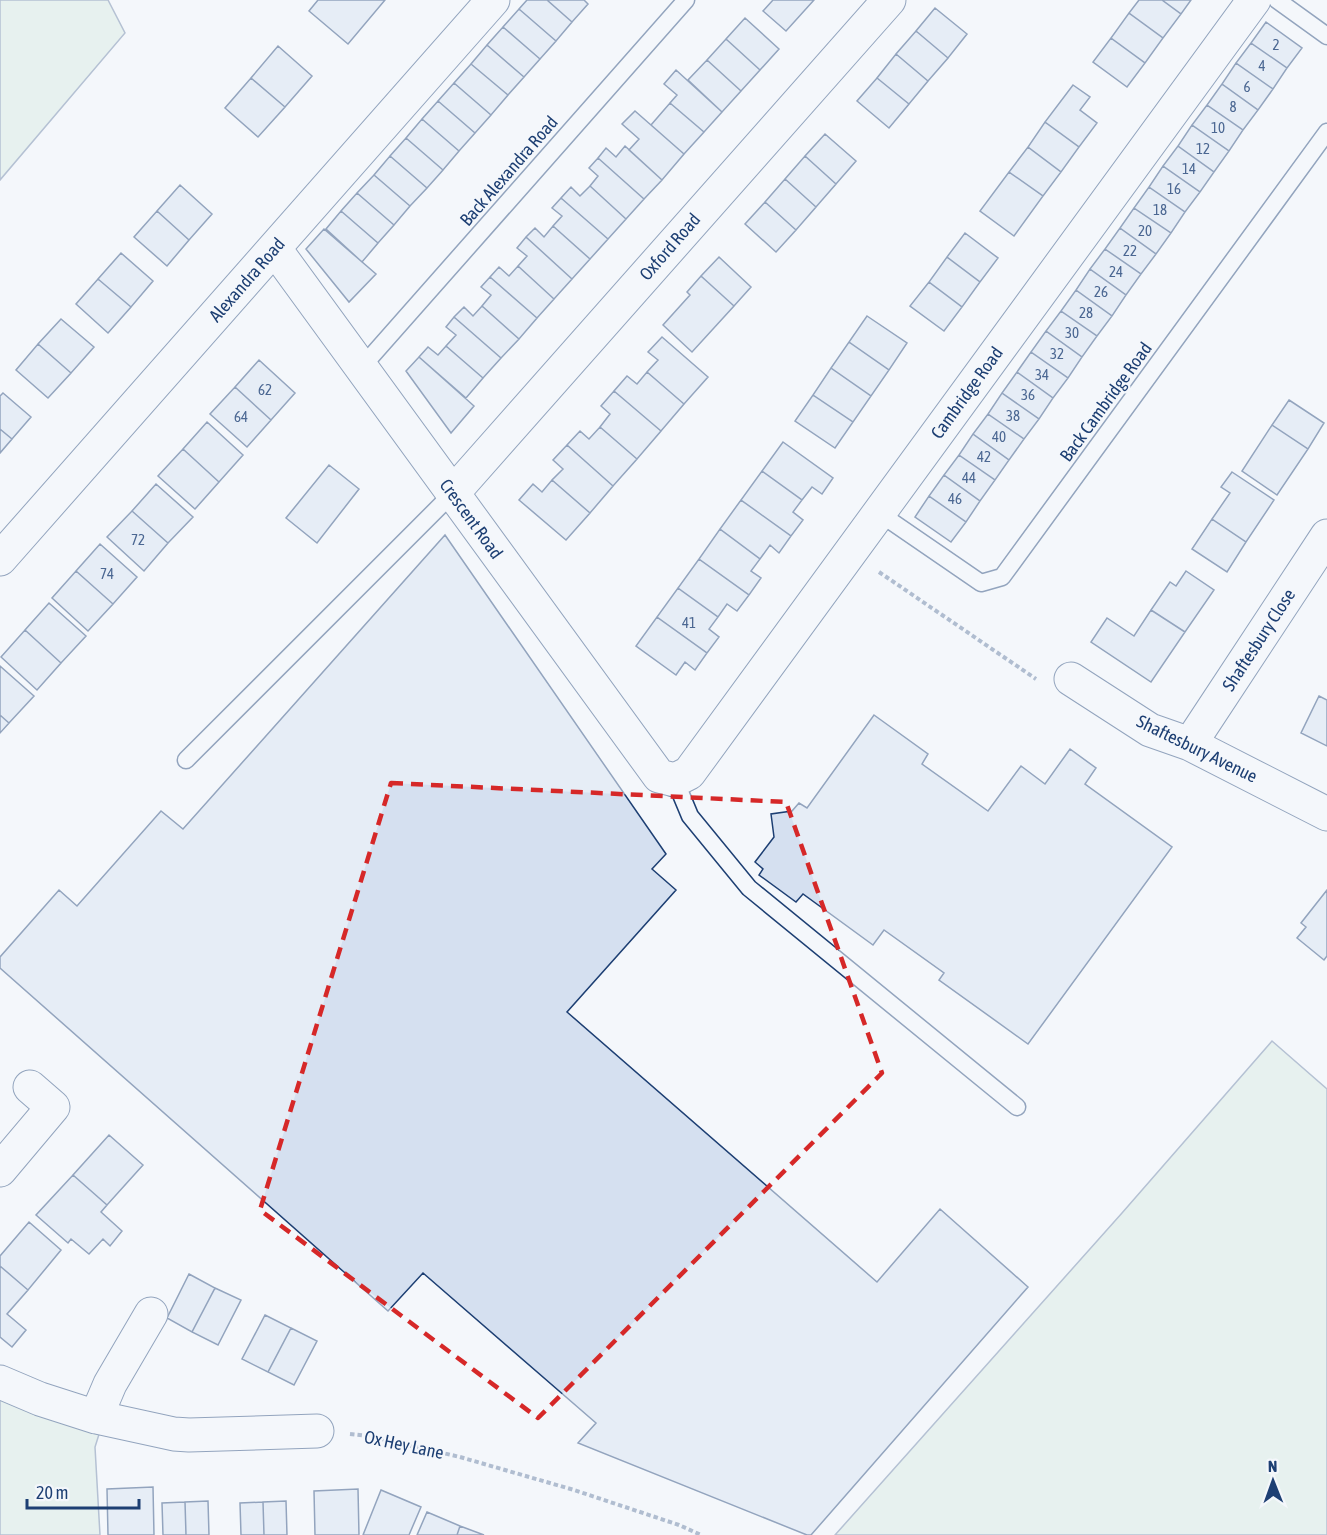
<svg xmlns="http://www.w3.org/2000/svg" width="1327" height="1535" viewBox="0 0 1327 1535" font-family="'Asap Condensed',sans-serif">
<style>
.green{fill:#d7e8df;stroke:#687fa3;stroke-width:1.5}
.building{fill:#d5e0f0;stroke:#1d3f73;stroke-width:1.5}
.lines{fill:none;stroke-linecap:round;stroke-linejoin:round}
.lane-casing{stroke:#1d3f73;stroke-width:19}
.street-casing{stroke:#1d3f73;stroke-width:35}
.path{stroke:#5e769c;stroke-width:4;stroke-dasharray:4.5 3;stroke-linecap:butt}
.lane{stroke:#f4f7fb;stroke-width:16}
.street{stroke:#f4f7fb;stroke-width:33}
.marked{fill:none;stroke:#d62828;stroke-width:4.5;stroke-dasharray:12 8;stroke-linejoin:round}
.labels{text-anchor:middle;stroke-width:4.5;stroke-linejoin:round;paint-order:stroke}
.number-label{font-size:15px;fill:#4b6792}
.street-label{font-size:18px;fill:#1d3f73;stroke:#f4f7fb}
</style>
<rect width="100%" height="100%" fill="#f4f7fb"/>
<path class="green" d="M 0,0 L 108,0 L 125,33 L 0,180 Z
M 1272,1041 L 1327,1089 L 1327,1535 L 835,1535 L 1122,1213 Z
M 0,1393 L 101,1428 L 95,1447 L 100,1535 L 0,1535 Z"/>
<path class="building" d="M 318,0 L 385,0 L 348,44 L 309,11 Z
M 527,0 L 547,0 L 572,22 L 556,41 L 519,9 Z
M 547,0 L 584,0 L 588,4 L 572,22 Z
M 773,0 L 814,0 L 786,31 L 763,11 Z
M 1139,0 L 1162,0 L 1181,14 L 1163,38 L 1129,13 Z
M 1162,0 L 1191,0 L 1181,14 Z
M 935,8 L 967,34 L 948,58 L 916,31 Z
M 519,9 L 556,41 L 540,59 L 503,27 Z
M 1129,13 L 1163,38 L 1145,63 L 1111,38 Z
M 745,18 L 779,49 L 760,70 L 726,39 Z
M 1266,22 L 1302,48 L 1287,68 L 1251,43 Z
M 503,27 L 540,59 L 524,77 L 487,45 Z
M 916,31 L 948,58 L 928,81 L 896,54 Z
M 1111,38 L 1145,63 L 1127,87 L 1093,62 Z
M 726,39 L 760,70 L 741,91 L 707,60 Z
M 1251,43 L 1287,68 L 1273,89 L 1236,63 Z
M 487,45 L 524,77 L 508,95 L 471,64 Z
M 278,46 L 312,76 L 285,107 L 251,78 Z
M 896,54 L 928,81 L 909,104 L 877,78 Z
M 707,60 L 741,91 L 722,112 L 688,80 Z
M 1236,63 L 1273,89 L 1258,110 L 1222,84 Z
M 471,64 L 508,95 L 491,115 L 454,83 Z
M 676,70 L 722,112 L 704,132 L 670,103 L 677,95 L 664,84 Z
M 251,78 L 285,107 L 258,137 L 225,108 Z
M 877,78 L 909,104 L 889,128 L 857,101 Z
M 454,83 L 491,115 L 475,133 L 438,101 Z
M 1222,84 L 1258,110 L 1243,130 L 1207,105 Z
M 1073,85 L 1090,97 L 1080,110 L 1097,123 L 1079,147 L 1045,122 Z
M 438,101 L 475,133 L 459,151 L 422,119 Z
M 670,103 L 704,132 L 684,154 L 651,125 Z
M 1207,105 L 1243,130 L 1229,151 L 1192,125 Z
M 635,111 L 684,154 L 662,180 L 629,150 L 639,139 L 622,124 Z
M 422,119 L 459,151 L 443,170 L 406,138 Z
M 1045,122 L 1079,147 L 1061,172 L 1028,147 Z
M 1192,125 L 1229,151 L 1214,172 L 1178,146 Z
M 825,134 L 856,161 L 836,184 L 805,156 Z
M 406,138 L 443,170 L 427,188 L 390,156 Z
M 625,146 L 662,180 L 644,199 L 598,158 L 606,148 L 616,157 Z
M 1178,146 L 1214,172 L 1200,192 L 1163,166 Z
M 1028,147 L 1061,172 L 1043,196 L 1009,172 Z
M 390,156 L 427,188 L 410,206 L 374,175 Z
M 805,156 L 836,184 L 816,207 L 785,179 Z
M 598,158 L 644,199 L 626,219 L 590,186 L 598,176 L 589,168 Z
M 1163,166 L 1200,192 L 1185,212 L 1149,187 Z
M 1009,172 L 1043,196 L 1014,236 L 980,211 Z
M 374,175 L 410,206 L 394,225 L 357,193 Z
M 785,179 L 816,207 L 796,230 L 765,202 Z
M 180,185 L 212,214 L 189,240 L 157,211 Z
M 590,186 L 626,219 L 608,239 L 561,198 L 571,187 L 580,196 Z
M 1149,187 L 1185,212 L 1171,233 L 1134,208 Z
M 357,193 L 394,225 L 378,243 L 341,211 Z
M 561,198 L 608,239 L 590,259 L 553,226 L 562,216 L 552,208 Z
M 765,202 L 796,230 L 776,252 L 745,224 Z
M 1134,208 L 1171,233 L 1156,254 L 1120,228 Z
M 157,211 L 189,240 L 167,266 L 134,237 Z
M 341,211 L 378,243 L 362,262 L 326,229 Z
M 553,226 L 590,259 L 572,279 L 526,237 L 535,228 L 544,237 Z
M 1120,228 L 1156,254 L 1141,274 L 1105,249 Z
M 324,229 L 376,274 L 349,302 L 306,249 Z
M 965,233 L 998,258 L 980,282 L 947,257 Z
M 526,237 L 572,279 L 554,299 L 518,266 L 527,256 L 517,248 Z
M 1105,249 L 1141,274 L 1126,295 L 1090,269 Z
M 121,253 L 153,281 L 131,307 L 98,279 Z
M 719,257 L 751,287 L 734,306 L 701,276 Z
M 947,257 L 980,282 L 962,307 L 929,282 Z
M 518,266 L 554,299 L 537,318 L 490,277 L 499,267 L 509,276 Z
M 1090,269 L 1126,295 L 1112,316 L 1076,290 Z
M 701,276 L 734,306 L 692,352 L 663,325 L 690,295 L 687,292 Z
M 490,277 L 537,318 L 519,339 L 482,306 L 491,295 L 481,287 Z
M 98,279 L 131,307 L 108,333 L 76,304 Z
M 929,282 L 962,307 L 944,331 L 910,306 Z
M 1076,290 L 1112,316 L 1097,336 L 1061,311 Z
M 482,306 L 519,339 L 501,358 L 454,317 L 464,307 L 473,316 Z
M 1061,311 L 1097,336 L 1082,357 L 1046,331 Z
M 867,316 L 907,343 L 889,370 L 849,342 Z
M 454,317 L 501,358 L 483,378 L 446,346 L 456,335 L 446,327 Z
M 61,319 L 94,347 L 71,373 L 38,344 Z
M 1046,331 L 1082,357 L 1068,378 L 1031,352 Z
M 662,337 L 708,377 L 684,404 L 647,372 L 658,360 L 648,352 Z
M 849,342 L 889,370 L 871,396 L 831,368 Z
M 38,344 L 71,373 L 48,398 L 16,370 Z
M 446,346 L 483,378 L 466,398 L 419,357 L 428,347 L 438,355 Z
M 1031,352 L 1068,378 L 1053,398 L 1017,372 Z
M 419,357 L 474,406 L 451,433 L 406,371 Z
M 259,360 L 295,393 L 271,420 L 235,387 Z
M 831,368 L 871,396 L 853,422 L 813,395 Z
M 647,372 L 684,404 L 661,431 L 614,391 L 627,376 L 637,384 Z
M 1017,372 L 1053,398 L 1039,419 L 1002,393 Z
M 235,387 L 271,420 L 247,447 L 210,414 Z
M 614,391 L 661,431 L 637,459 L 600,427 L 610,414 L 601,406 Z
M 3,393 L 31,417 L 12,439 L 0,429 L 0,396 Z
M 1002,393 L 1039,419 L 1024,439 L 988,414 Z
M 813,395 L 853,422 L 835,448 L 795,421 Z
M 1289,400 L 1324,423 L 1308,449 L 1272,425 Z
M 988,414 L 1024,439 L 1009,460 L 973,434 Z
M 207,422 L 243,455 L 219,482 L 183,449 Z
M 1272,425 L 1308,449 L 1277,495 L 1242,471 Z
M 600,427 L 637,459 L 613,486 L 567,445 L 580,431 L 589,439 Z
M 0,429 L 12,439 L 0,453 Z
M 973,434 L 1009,460 L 995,480 L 959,455 Z
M 783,442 L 833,478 L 822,494 L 812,487 L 802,500 L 762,471 Z
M 567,445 L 613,486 L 590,513 L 552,480 L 563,469 L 553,460 Z
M 183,449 L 219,482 L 195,509 L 158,476 Z
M 959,455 L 995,480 L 980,501 L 944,475 Z
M 329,465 L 359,489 L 317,543 L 286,518 Z
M 762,471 L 802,500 L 793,512 L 803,520 L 791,536 L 741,500 Z
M 1232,472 L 1274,500 L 1246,542 L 1212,519 L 1230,493 L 1221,487 Z
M 944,475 L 980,501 L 966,522 L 929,496 Z
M 552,480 L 590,513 L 566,540 L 519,500 L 533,484 L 542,492 Z
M 156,484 L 193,517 L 168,543 L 132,511 Z
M 929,496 L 966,522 L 951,542 L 915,517 Z
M 741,500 L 791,536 L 779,553 L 770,545 L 760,559 L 720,529 Z
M 132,511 L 168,543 L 144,571 L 107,537 Z
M 1212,519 L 1246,542 L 1227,572 L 1192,549 Z
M 720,529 L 760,559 L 751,571 L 761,578 L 749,595 L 699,559 Z
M 445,535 L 666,854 L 652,869 L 676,890 L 567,1012 L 877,1282 L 940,1209 L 1028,1287 L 811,1535 L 807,1535 L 578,1443 L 596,1423 L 423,1273 L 388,1311 L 0,968 L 0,957 L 59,890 L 77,906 L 161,811 L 183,829 Z
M 100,544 L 137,577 L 113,604 L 76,571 Z
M 699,559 L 749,595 L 737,611 L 727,604 L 718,617 L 678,588 Z
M 76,571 L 113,604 L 88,631 L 52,598 Z
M 1186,571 L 1214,590 L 1185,632 L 1151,610 L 1170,582 L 1176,586 Z
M 678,588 L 718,617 L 709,629 L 719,637 L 707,653 L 657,617 Z
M 49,603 L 86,636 L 61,663 L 25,630 Z
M 1151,610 L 1185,632 L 1151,682 L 1091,642 L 1107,618 L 1134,636 Z
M 657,617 L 707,653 L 695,670 L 685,662 L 676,675 L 636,646 Z
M 25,630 L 61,663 L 37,690 L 1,657 Z
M 0,666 L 34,696 L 9,723 L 0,715 Z
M 1319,696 L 1327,700 L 1327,746 L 1301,733 Z
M 0,715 L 9,723 L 0,733 Z
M 874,715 L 928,754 L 922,764 L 988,811 L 1021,766 L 1045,784 L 1070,749 L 1096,768 L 1085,784 L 1172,847 L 1028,1044 L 939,980 L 944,973 L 884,930 L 873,945 L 803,894 L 796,902 L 759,875 L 763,869 L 755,862 L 774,837 L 771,814 L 792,811 L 799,803 L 807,808 Z
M 1327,890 L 1327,956 L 1324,960 L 1297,938 L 1306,927 L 1301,923 Z
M 109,1135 L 143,1165 L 107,1205 L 73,1175 Z
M 73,1175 L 107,1205 L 101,1212 L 122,1231 L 110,1246 L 103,1239 L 89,1254 L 71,1239 L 68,1243 L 36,1215 Z
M 29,1222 L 61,1250 L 28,1290 L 0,1266 L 0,1256 Z
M 0,1266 L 28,1290 L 7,1314 L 26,1330 L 12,1347 L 0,1337 Z
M 189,1274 L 215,1288 L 192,1332 L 167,1318 Z
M 215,1288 L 241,1300 L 218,1345 L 192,1332 Z
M 265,1315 L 291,1328 L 268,1372 L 242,1359 Z
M 291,1328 L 317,1341 L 294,1385 L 268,1372 Z
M 153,1487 L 154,1535 L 108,1535 L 107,1489 Z
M 358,1489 L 359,1535 L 315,1535 L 314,1491 Z
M 381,1490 L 421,1507 L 409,1535 L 363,1535 Z
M 208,1501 L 209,1535 L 186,1535 L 185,1502 Z
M 286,1501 L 287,1535 L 264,1535 L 263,1502 Z
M 185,1502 L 186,1535 L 163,1535 L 162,1503 Z
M 263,1502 L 264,1535 L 241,1535 L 240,1503 Z
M 427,1512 L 460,1526 L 457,1535 L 417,1535 Z
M 460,1526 L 484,1535 L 457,1535 Z"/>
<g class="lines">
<g class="lane-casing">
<path id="lane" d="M 1277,0 L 1327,36
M 361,368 L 686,0
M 879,513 L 981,583 L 1002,577 L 1327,132
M 186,760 L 452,494
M 675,780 L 690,816 L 749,888 L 1017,1107"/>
</g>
<g class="street-casing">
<path id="street" d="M 275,249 L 659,776 L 675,780 L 689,773 L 1254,0
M 452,494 L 889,0
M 0,559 L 493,0
M 1071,679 L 1150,730 L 1190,744 L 1327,814
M 1190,744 L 1327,536
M 0,1170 L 53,1107 L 30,1087
M 0,1382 L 40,1399 L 96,1417 L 174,1434 L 189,1435 L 317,1431
M 96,1417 L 110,1384 L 151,1314"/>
</g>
<path class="path" d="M 879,572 L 1036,679
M 350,1434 L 369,1436 L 460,1457 L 574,1490 L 679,1525 L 701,1535"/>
<use href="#lane" class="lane"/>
<use href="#street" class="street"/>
</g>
<path d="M0 0H1327V1535H0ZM 391,783 L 786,802 L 882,1073 L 538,1418 L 260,1210 Z" fill="#f4f7fb" fill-opacity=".55" fill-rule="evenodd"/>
<path class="marked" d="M 391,783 L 786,802 L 882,1073 L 538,1418 L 260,1210 Z"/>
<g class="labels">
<g class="number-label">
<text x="1276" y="50">2</text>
<text x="1262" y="71">4</text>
<text x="1247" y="92">6</text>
<text x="1233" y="112">8</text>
<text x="1218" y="133">10</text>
<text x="1203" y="154">12</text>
<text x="1189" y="174">14</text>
<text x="1174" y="194">16</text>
<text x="1160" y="215">18</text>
<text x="1145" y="236">20</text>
<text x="1130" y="256">22</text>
<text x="1116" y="277">24</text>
<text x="1101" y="297">26</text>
<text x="1086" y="318">28</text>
<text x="1072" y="338">30</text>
<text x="1057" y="359">32</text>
<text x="1042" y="380">34</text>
<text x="265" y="395">62</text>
<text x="1028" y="400">36</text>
<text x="1013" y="421">38</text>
<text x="241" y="422">64</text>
<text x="999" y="442">40</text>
<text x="984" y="462">42</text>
<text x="969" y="483">44</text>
<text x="955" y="504">46</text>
<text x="138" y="545">72</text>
<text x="107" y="579">74</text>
<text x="689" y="628">41</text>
</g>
<g class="street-label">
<text transform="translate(509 171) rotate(-49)" y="6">Back Alexandra Road</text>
<text transform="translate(670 247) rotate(-49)" y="6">Oxford Road</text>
<text transform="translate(247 280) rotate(-49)" y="6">Alexandra Road</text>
<text transform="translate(967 393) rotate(-54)" y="6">Cambridge Road</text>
<text transform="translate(1106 402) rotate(-54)" y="6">Back Cambridge Road</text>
<text transform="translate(471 519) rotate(54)" y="6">Crescent Road</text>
<text transform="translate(1259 640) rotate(-57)" y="6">Shaftesbury Close</text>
<text transform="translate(1197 749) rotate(26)" y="6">Shaftesbury Avenue</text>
<text transform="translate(404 1445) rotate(12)" y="6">Ox Hey Lane</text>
</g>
</g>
<g transform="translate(1273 1481) rotate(359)" stroke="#f4f7fb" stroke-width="4.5" paint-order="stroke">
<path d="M0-4.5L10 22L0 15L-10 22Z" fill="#1d3f73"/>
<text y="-9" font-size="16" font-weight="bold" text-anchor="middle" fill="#1d3f73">N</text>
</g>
<path d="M27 1499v9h112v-9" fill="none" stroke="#1d3f73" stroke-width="3"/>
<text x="36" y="1499" font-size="18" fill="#1d3f73" stroke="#f4f7fb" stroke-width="4.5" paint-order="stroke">20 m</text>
</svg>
